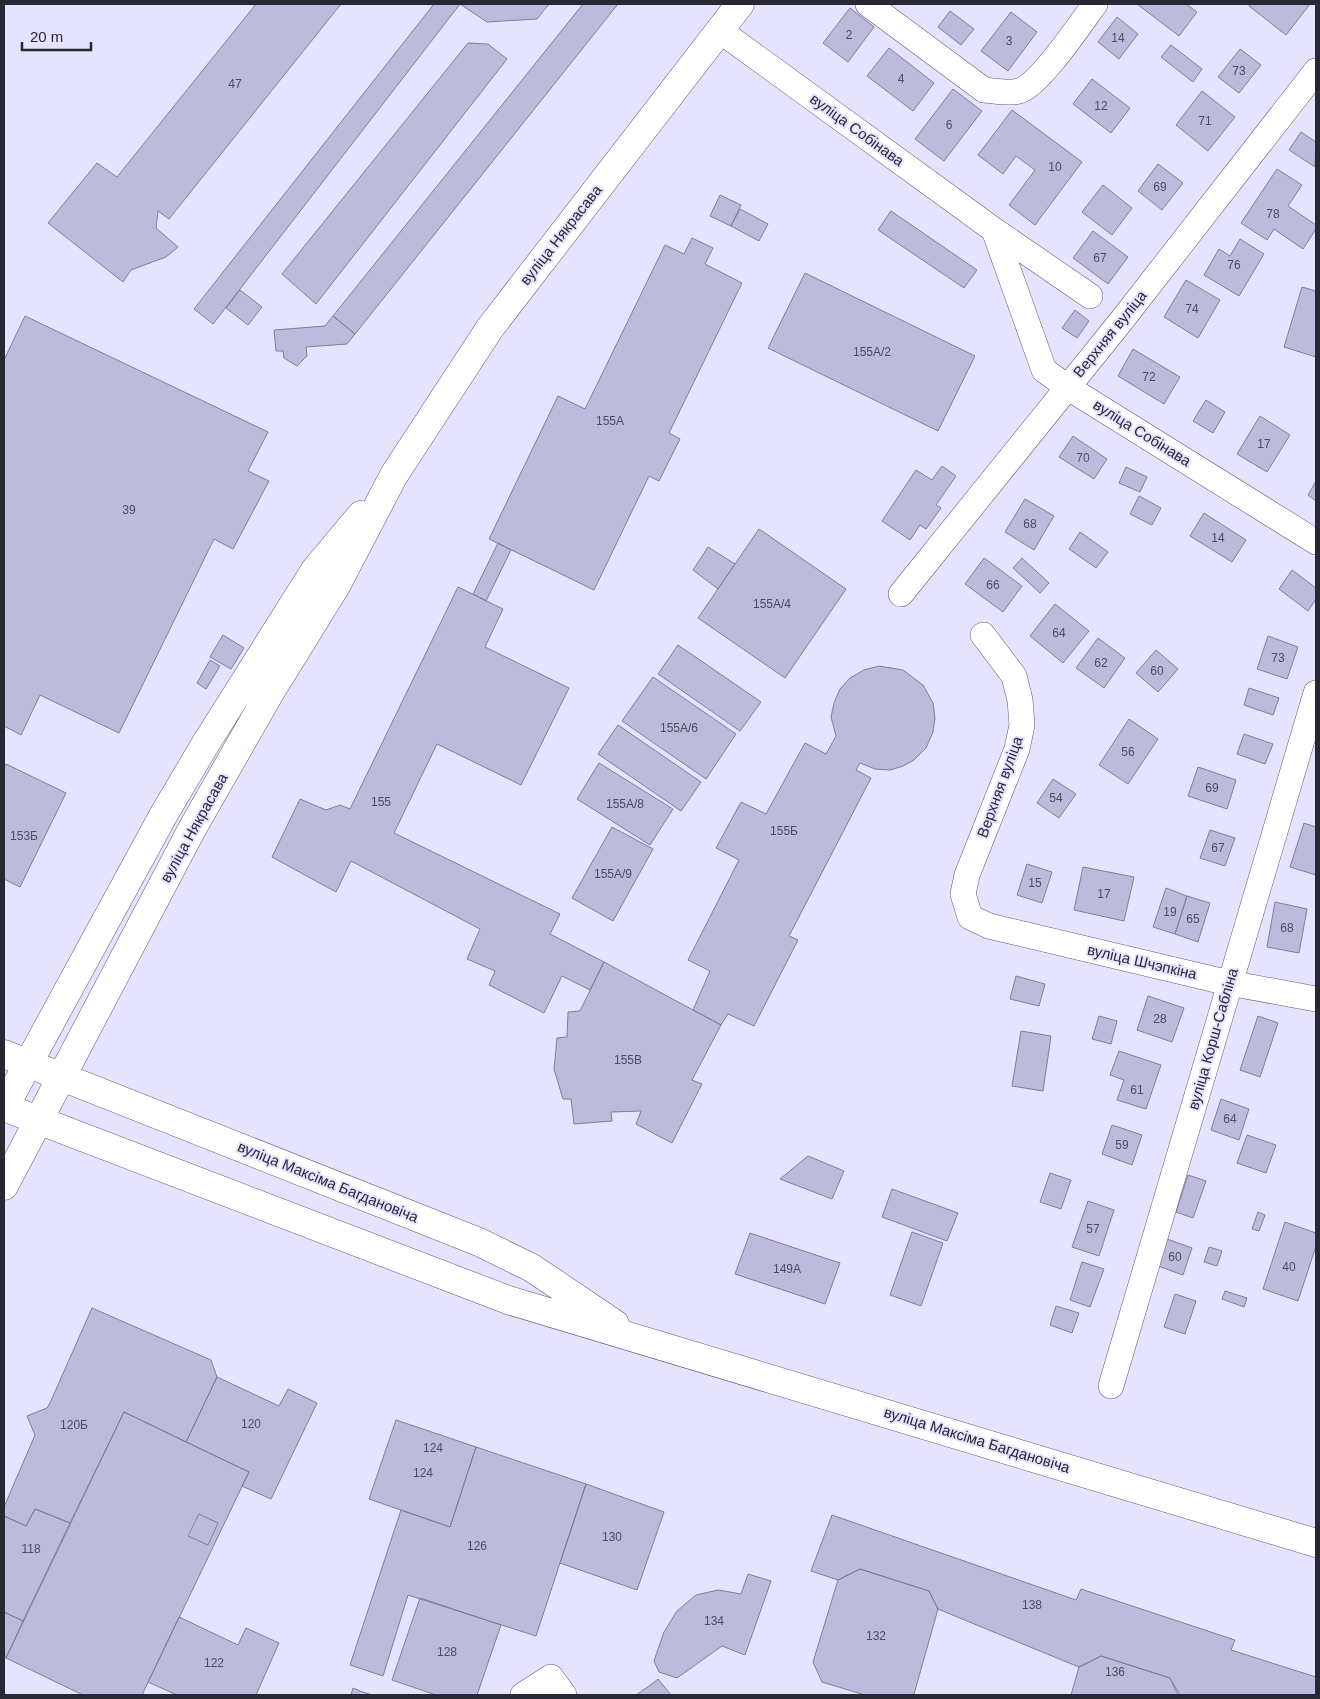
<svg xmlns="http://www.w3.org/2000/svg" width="1320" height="1699" viewBox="0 0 1320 1699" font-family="Arial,sans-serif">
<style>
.building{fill:#bdbbdc;stroke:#807d9d}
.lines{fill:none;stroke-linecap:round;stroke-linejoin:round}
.street-casing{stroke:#5e5b79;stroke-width:26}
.secondary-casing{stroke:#5e5b79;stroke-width:29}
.street{stroke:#fff;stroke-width:25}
.secondary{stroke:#fff;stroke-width:28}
.labels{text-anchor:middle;stroke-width:4;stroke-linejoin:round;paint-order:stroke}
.number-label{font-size:12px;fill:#4d4c5e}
.street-label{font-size:15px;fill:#282734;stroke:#e5e3ff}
</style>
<rect width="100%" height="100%" fill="#e5e3ff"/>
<path class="building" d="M 256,4 L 341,4 L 169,219 L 158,211 L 156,228 L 178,247 L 166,257 L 131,270 L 123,282 L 48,223 L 97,163 L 117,177 Z
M 434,4 L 549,4 L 537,19 L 487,22 L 460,4 L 213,324 L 194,309 Z
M 583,4 L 618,4 L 355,334 L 333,316 Z
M 1137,4 L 1186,4 L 1197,12 L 1179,36 Z
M 1251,4 L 1310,4 L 1286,35 L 1249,6 Z
M 850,8 L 874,27 L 848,62 L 823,43 Z
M 950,11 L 974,29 L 961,45 L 938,27 Z
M 1011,12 L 1037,32 L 1008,71 L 981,51 Z
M 1117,17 L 1138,34 L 1119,59 L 1098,42 Z
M 468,43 L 488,44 L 507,59 L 316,304 L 282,274 Z
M 1171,45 L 1202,69 L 1193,82 L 1161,57 Z
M 889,48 L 934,83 L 913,111 L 867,76 Z
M 1240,49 L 1261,65 L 1239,93 L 1218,77 Z
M 1092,79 L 1130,108 L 1111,133 L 1073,104 Z
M 953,89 L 982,111 L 944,161 L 915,139 Z
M 1202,91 L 1235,117 L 1208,151 L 1176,125 Z
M 1012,110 L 1082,162 L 1035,225 L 1009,205 L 1035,170 L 1016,156 L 1003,174 L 978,155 Z
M 1301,132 L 1316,142 L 1315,167 L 1289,150 Z
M 1158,164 L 1183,183 L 1162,210 L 1138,191 Z
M 1277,169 L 1302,185 L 1288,206 L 1316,225 L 1316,229 L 1303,249 L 1274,229 L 1267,240 L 1241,223 Z
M 1103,185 L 1132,208 L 1112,235 L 1082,212 Z
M 720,195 L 741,205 L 731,226 L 710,216 Z
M 740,209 L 768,224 L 759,241 L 731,226 Z
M 891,211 L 977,270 L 964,288 L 878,230 Z
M 1093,231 L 1128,257 L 1108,284 L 1073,258 Z
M 692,238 L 713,248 L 705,264 L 742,283 L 669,433 L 680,439 L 659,481 L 649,476 L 594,590 L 489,539 L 558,396 L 585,409 L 665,245 L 684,254 Z
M 1240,239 L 1264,254 L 1239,296 L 1204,275 L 1219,249 L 1230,256 Z
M 805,273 L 975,356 L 938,431 L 768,348 Z
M 1186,280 L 1220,300 L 1198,338 L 1164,317 Z
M 1302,287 L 1316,291 L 1316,357 L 1284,347 Z
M 240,290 L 262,307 L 248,325 L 226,308 Z
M 1075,310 L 1089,321 L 1077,338 L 1062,328 Z
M 25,316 L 268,432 L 248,471 L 269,481 L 233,549 L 214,539 L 119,733 L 40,695 L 21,735 L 4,726 L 4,360 Z
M 333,316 L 355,334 L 347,344 L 306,347 L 307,356 L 297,366 L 284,358 L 283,351 L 276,351 L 274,330 L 325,326 Z
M 1133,349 L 1180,377 L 1164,404 L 1118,376 Z
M 1206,400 L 1225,412 L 1213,433 L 1193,421 Z
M 1260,416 L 1290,435 L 1267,472 L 1237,454 Z
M 1073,436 L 1107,459 L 1094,479 L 1059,457 Z
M 942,466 L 956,476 L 936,505 L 941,508 L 926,529 L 920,525 L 910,540 L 882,521 L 916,470 L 932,480 Z
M 1126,467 L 1147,477 L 1140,492 L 1119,483 Z
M 1316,481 L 1316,501 L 1308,495 Z
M 1139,496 L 1161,508 L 1152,525 L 1130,514 Z
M 1025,499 L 1054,516 L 1034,550 L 1005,532 Z
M 1204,513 L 1246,540 L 1232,562 L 1190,536 Z
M 759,529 L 846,589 L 785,678 L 698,618 Z
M 1080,532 L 1108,552 L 1096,568 L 1069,549 Z
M 498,543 L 511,550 L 486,601 L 473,594 Z
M 708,547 L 735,564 L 718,589 L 693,570 Z
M 984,558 L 1022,586 L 1003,612 L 965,584 Z
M 1022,558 L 1049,583 L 1040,593 L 1013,568 Z
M 1292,570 L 1316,588 L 1316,599 L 1308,611 L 1279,589 Z
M 458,587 L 503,609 L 485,647 L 569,688 L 521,785 L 437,744 L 394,833 L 560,914 L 550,934 L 604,962 L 590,990 L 562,976 L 544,1013 L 489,985 L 495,971 L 467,959 L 480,929 L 351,861 L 336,892 L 272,857 L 300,799 L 326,810 L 340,805 L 350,809 Z
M 1055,604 L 1089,631 L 1063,663 L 1030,636 Z
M 223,635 L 244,648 L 231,669 L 210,657 Z
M 1268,636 L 1298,647 L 1287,679 L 1257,669 Z
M 1098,638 L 1125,658 L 1104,688 L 1076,668 Z
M 678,645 L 761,702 L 740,731 L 658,674 Z
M 1156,650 L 1178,669 L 1158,692 L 1136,673 Z
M 210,660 L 220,666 L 206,689 L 197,683 Z
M 879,666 L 903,670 L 923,685 L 933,703 L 935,718 L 933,732 L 926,748 L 914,760 L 903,766 L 890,770 L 875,769 L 860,763 L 856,770 L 871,778 L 789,936 L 798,940 L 754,1026 L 728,1014 L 721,1025 L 693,1010 L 710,971 L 688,960 L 739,860 L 716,848 L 741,802 L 766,814 L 805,743 L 826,754 L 836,736 L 831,717 L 834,703 L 840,689 L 850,678 L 864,670 Z
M 653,677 L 736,734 L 706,779 L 622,721 Z
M 1249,688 L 1279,698 L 1273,715 L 1244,705 Z
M 1129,719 L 1158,739 L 1128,784 L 1099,765 Z
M 618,725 L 701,782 L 681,811 L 598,754 Z
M 1244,734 L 1273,744 L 1265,764 L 1237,754 Z
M 599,763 L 673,809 L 650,845 L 577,799 Z
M 6,764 L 66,793 L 20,887 L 4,879 L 4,768 Z
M 1198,767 L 1236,780 L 1227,809 L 1188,796 Z
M 1053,779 L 1076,794 L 1059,818 L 1037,803 Z
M 1304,823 L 1316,827 L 1316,875 L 1290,867 Z
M 612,827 L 653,849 L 613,921 L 572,898 Z
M 1210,830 L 1235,838 L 1225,866 L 1200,858 Z
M 1027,864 L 1052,872 L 1042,903 L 1017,895 Z
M 1083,867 L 1134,877 L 1124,921 L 1074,910 Z
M 1166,888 L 1187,896 L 1175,934 L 1153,927 Z
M 1187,896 L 1210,903 L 1198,942 L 1175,934 Z
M 1275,902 L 1307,909 L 1299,953 L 1267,947 Z
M 604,962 L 721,1025 L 692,1080 L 702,1084 L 672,1143 L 636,1124 L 641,1111 L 611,1112 L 612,1121 L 574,1124 L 571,1099 L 563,1099 L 554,1069 L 557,1038 L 567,1037 L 568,1012 L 580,1011 Z
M 1016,976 L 1045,984 L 1039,1006 L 1010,999 Z
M 1148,996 L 1184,1008 L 1172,1042 L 1137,1030 Z
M 1099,1016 L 1117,1021 L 1111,1044 L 1092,1039 Z
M 1258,1016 L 1278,1023 L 1260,1077 L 1240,1070 Z
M 1021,1031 L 1051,1036 L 1043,1091 L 1012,1086 Z
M 1119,1051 L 1161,1065 L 1146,1109 L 1117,1100 L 1124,1080 L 1110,1075 Z
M 1221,1099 L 1249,1109 L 1239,1140 L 1211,1130 Z
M 1112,1125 L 1142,1135 L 1132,1165 L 1102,1154 Z
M 1247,1135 L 1276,1145 L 1266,1173 L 1237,1163 Z
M 808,1156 L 844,1171 L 832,1199 L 780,1179 Z
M 1050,1173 L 1071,1180 L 1061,1209 L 1040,1202 Z
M 1188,1175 L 1206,1181 L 1193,1218 L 1176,1212 Z
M 892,1189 L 958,1213 L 947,1241 L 882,1217 Z
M 1088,1201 L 1114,1210 L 1099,1256 L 1072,1247 Z
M 1258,1212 L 1265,1215 L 1259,1231 L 1252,1229 Z
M 1285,1222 L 1316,1233 L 1316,1246 L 1298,1301 L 1263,1289 Z
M 912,1232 L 943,1243 L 921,1306 L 890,1295 Z
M 750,1233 L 840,1263 L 825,1304 L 735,1274 Z
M 1167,1239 L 1192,1248 L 1183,1275 L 1158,1266 Z
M 1209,1247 L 1222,1251 L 1217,1266 L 1204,1262 Z
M 1082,1262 L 1104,1269 L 1090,1307 L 1070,1300 Z
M 1225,1291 L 1247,1298 L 1244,1307 L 1222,1299 Z
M 1175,1294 L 1196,1301 L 1185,1334 L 1164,1327 Z
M 1056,1306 L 1079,1313 L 1072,1333 L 1050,1325 Z
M 92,1308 L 211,1360 L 217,1377 L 186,1442 L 124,1412 L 70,1523 L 35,1509 L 26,1526 L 4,1516 L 4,1507 L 35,1435 L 27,1416 L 47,1408 L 50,1403 Z
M 217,1377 L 279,1406 L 288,1389 L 317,1403 L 271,1499 L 242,1486 L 249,1472 L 186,1442 Z
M 124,1412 L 249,1472 L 142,1695 L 83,1695 L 6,1658 Z
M 396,1420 L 476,1447 L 450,1527 L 369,1499 Z
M 476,1447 L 586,1484 L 536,1636 L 408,1595 L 383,1676 L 350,1665 L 401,1510 L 450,1527 Z
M 586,1484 L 664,1512 L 637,1590 L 560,1563 Z
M 35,1509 L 70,1523 L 23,1621 L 4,1612 L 4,1516 L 26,1526 Z
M 199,1514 L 218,1523 L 208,1545 L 188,1536 Z
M 832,1515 L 1076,1600 L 1081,1589 L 1235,1640 L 1231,1650 L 1316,1677 L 1316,1695 L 1180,1695 L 1170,1678 L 1101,1656 L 1079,1667 L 1030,1647 L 938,1609 L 929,1591 L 860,1569 L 838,1580 L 811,1571 Z
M 860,1569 L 929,1591 L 938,1609 L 914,1694 L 910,1695 L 865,1695 L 822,1682 L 813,1662 L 838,1580 Z
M 748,1574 L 771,1581 L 745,1655 L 722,1646 L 677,1678 L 659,1672 L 654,1661 L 664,1632 L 677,1611 L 696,1595 L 718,1590 L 741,1594 Z
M 420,1598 L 501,1625 L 477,1695 L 436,1695 L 392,1680 Z
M 4,1612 L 23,1621 L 6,1658 L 4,1657 Z
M 179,1617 L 238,1645 L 246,1628 L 279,1643 L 256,1695 L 177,1695 L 148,1682 Z
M 1101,1656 L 1170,1678 L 1178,1695 L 1071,1695 L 1079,1667 Z
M 658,1679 L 671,1695 L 636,1695 L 649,1686 Z
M 353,1688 L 360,1691 L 372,1695 L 351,1695 Z"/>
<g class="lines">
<g class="street-casing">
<path id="street" d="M 868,4 L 984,90 C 995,91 1008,94 1019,91 C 1039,86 1081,23 1095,4
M 719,30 L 994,230 L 1090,296
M 994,230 L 1044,370 L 1067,387 L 1316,542
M 901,594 L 1122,320 L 1316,71
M 983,635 L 1014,676 L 1020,700 L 1022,725 L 1017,749 L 967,875 L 963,894 L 970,917 L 989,926 L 1229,983 L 1316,999
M 1111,1386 L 1316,693
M 523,1695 L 551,1677 L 564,1695"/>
</g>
<g class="secondary-casing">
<path id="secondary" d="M 4,1054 L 479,1242 L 532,1268 L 615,1324
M 4,1107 L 508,1300 L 1316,1543
M 4,1108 L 164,814 L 206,743 L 315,570 L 361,515
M 4,1186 L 192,829 L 268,696 L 336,586 L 394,475 L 490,328 L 740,4"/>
</g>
<use href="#street" class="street"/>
<use href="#secondary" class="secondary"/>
</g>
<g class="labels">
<g class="number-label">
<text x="849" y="39">2</text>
<text x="1118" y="42">14</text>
<text x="1009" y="45">3</text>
<text x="1239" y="75">73</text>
<text x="901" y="83">4</text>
<text x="235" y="88">47</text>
<text x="1101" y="110">12</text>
<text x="1205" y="125">71</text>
<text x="949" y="129">6</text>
<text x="1055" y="171">10</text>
<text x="1160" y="191">69</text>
<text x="1273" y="218">78</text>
<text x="1100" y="262">67</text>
<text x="1234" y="269">76</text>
<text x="1192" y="313">74</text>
<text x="872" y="356">155А/2</text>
<text x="1149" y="381">72</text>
<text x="610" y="425">155А</text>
<text x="1264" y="448">17</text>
<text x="1083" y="462">70</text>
<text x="129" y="514">39</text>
<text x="1030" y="528">68</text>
<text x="1218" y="542">14</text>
<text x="993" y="589">66</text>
<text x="772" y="608">155А/4</text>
<text x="1059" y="637">64</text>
<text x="1278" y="662">73</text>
<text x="1101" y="667">62</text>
<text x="1157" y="675">60</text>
<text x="679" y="732">155А/6</text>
<text x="1128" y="756">56</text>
<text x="1212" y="792">69</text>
<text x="1056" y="802">54</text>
<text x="381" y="806">155</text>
<text x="625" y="808">155А/8</text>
<text x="784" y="835">155Б</text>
<text x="24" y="840">153Б</text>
<text x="1218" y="852">67</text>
<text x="613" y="878">155А/9</text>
<text x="1035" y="887">15</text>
<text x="1104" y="898">17</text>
<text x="1170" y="916">19</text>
<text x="1193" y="923">65</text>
<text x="1287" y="932">68</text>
<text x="1160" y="1023">28</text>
<text x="628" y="1064">155В</text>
<text x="1137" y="1094">61</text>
<text x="1230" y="1123">64</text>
<text x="1122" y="1149">59</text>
<text x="1093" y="1233">57</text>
<text x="1175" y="1261">60</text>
<text x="1289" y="1271">40</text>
<text x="787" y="1273">149А</text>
<text x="251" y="1428">120</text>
<text x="74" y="1429">120Б</text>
<text x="433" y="1452">124</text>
<text x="423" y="1477">124</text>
<text x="612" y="1541">130</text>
<text x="477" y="1550">126</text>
<text x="31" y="1553">118</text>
<text x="1032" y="1609">138</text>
<text x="714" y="1625">134</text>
<text x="876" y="1640">132</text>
<text x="447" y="1656">128</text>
<text x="214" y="1667">122</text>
<text x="1115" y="1676">136</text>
</g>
<g class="street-label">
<text transform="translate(857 130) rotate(36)" y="5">вуліца Собінава</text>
<text transform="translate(561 235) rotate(-52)" y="5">вуліца Някрасава</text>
<text transform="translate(1110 334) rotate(-51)" y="5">Верхняя вуліца</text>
<text transform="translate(1142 433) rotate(32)" y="5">вуліца Собінава</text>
<text transform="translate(1000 787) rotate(-70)" y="5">Верхняя вуліца</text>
<text transform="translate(194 828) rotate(-61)" y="5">вуліца Някрасава</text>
<text transform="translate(1142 962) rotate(13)" y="5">вуліца Шчэпкіна</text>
<text transform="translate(1213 1039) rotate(-74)" y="5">вуліца Корш-Сабліна</text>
<text transform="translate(328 1182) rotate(22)" y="5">вуліца Максіма Багдановіча</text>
<text transform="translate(977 1440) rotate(17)" y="5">вуліца Максіма Багдановіча</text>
</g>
</g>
<rect width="1320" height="1699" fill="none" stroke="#282734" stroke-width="10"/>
<path d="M22 42v8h69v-8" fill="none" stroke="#282734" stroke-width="2.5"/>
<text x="30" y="42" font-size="15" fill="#282734" stroke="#e5e3ff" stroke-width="4" paint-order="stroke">20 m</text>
</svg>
